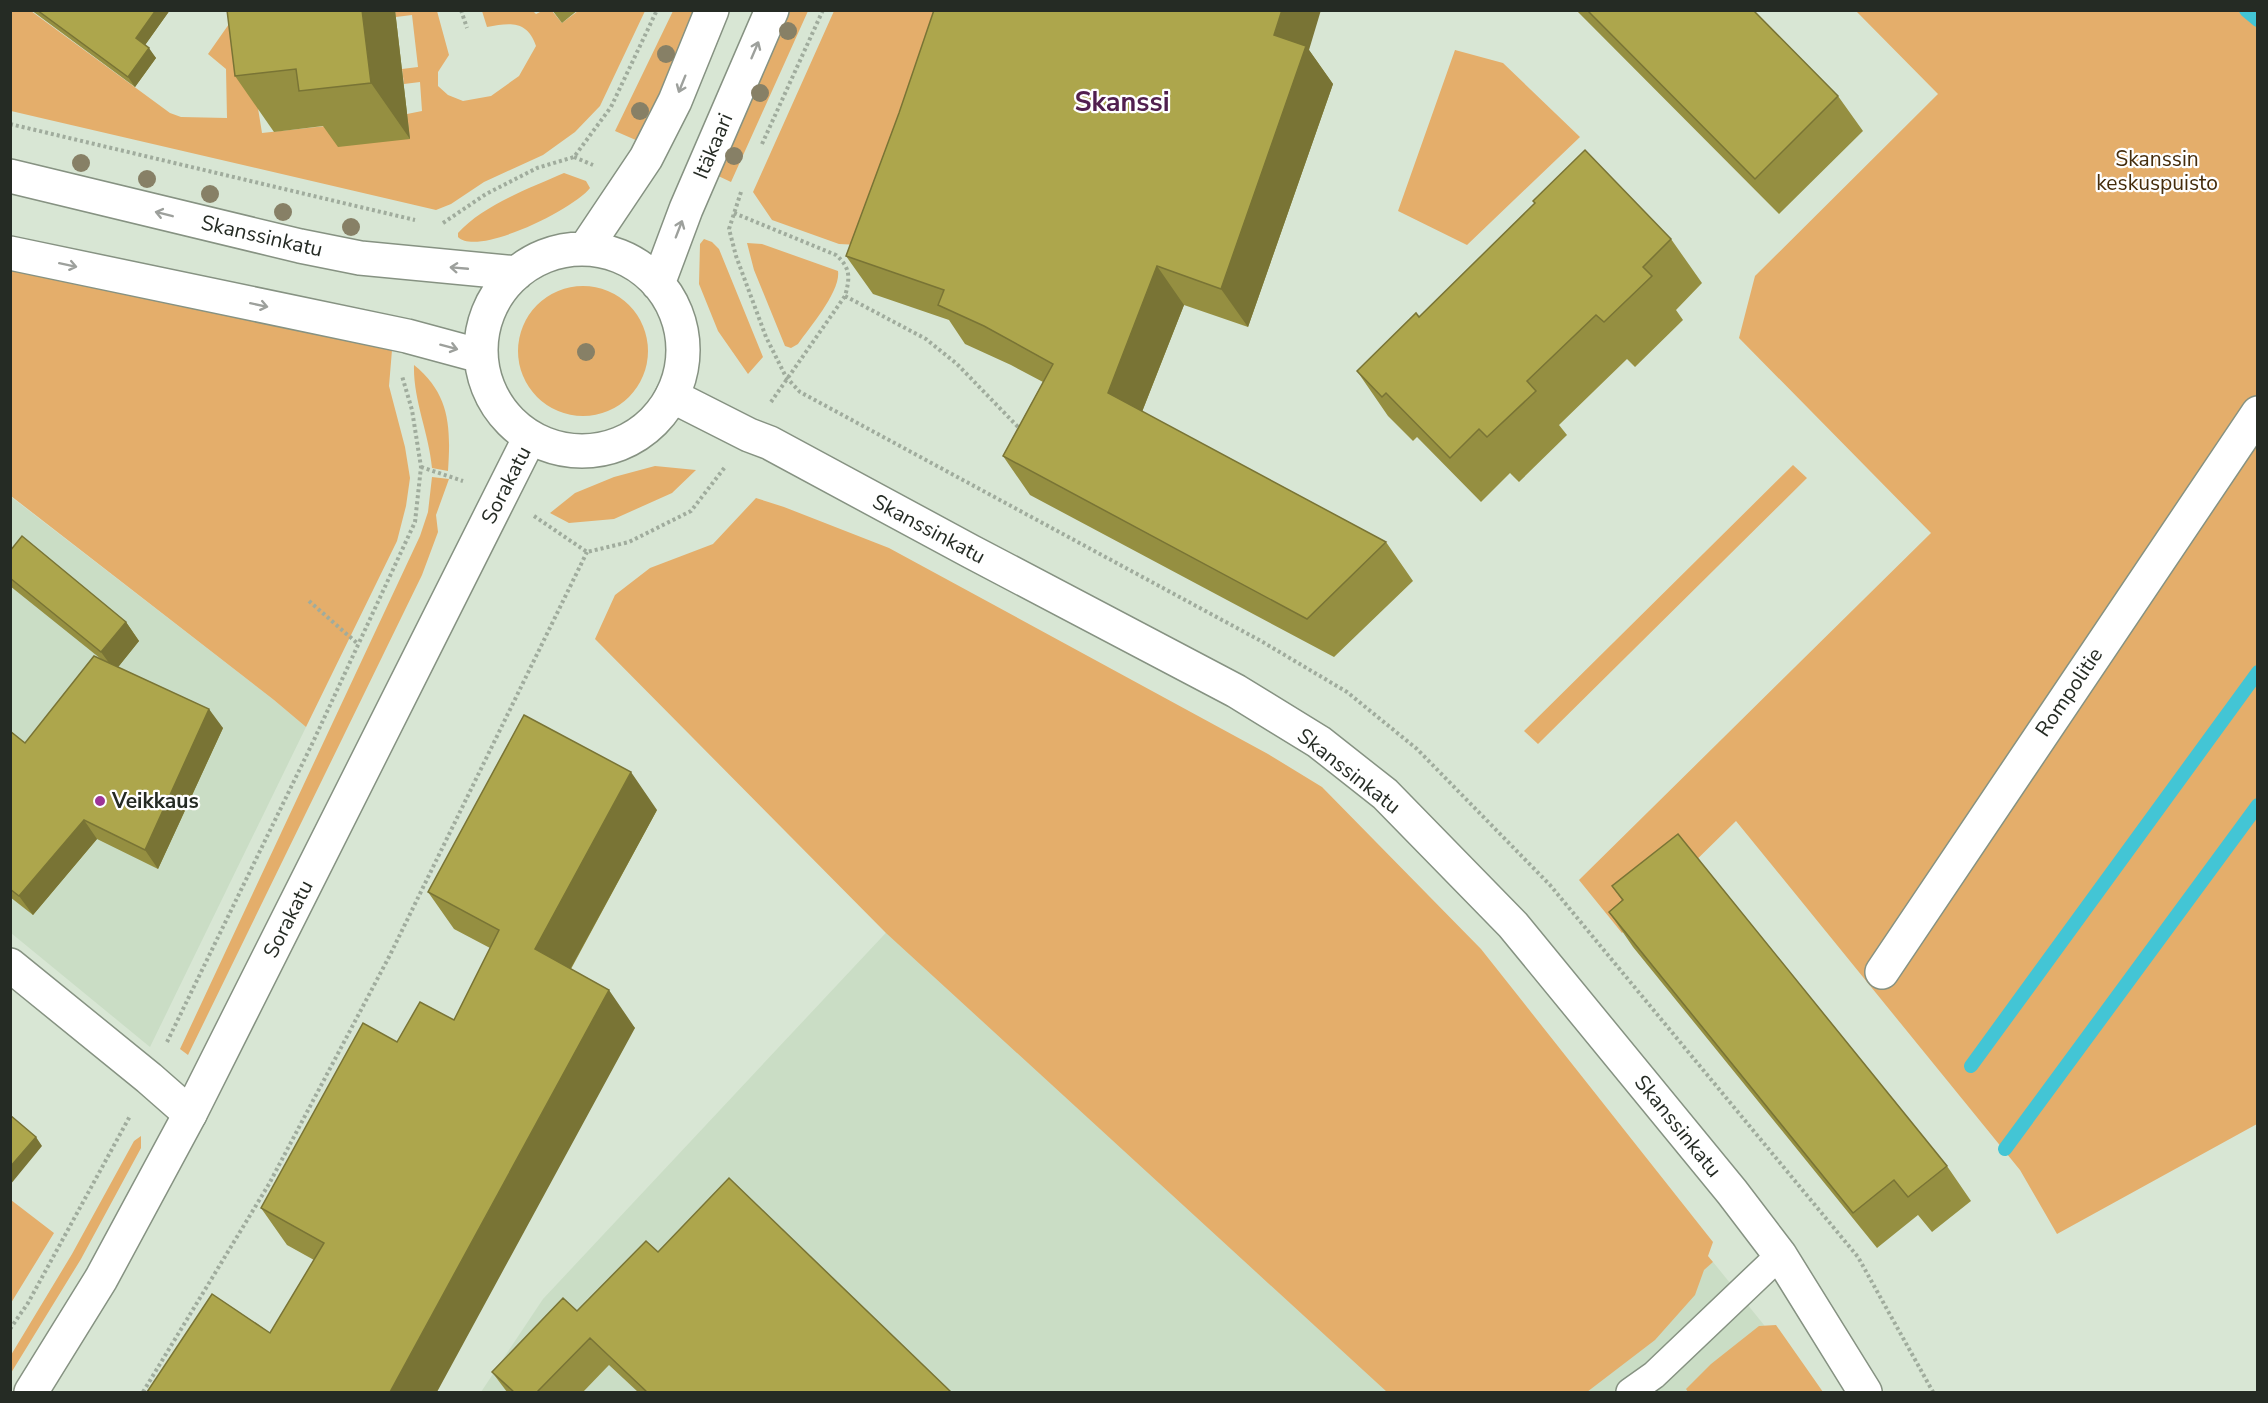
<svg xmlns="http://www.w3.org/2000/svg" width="2268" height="1403" viewBox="0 0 2268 1403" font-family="'Nunito Sans',sans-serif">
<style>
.built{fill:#caddc5}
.green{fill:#e4ae6b}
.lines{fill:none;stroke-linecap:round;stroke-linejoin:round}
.stream{stroke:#43c5d5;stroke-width:14}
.service-casing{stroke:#869282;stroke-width:30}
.minor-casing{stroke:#869282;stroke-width:36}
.tertiary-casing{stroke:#869282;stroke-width:36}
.path{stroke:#a0ac9d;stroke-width:4;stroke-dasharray:3 3;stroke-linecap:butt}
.service{stroke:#fff;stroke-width:27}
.minor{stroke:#fff;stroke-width:33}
.tertiary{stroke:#fff;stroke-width:33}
.tree{fill:#878066}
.wall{fill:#958f41}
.shaded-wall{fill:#797435}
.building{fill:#ada64c;stroke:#797435;stroke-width:1.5}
.oneway{stroke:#9da09c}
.poi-dot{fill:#9d3498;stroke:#fff;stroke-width:2}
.labels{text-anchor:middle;stroke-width:4.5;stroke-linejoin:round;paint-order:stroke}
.street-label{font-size:21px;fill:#252b24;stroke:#fff}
.park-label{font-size:21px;fill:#442c0c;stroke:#fff}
.poi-label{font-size:21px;font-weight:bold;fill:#252b24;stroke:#fff;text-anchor:start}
.district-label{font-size:27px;font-weight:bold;fill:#511f4f;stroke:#fff}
</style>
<rect width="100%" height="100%" fill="#d8e6d4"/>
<path class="built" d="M 10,496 L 274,700 L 306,727 L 150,1047 L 11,933 Z
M 911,906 L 1430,1392 L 481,1392 L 543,1299 Z
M 1713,1262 L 1764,1325 L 1776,1346 L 1716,1392 L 1547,1392 Z"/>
<path class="green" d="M 11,11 L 31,11 L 170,113 L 181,117 L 227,118 L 226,69 L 208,54 L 229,24 L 234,25 L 257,102 L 262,133 L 335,125 L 410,139 L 407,114 L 422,111 L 420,82 L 404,84 L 402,69 L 418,67 L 412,15 L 396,17 L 395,11 L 437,11 L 449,55 L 438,72 L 438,86 L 448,95 L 463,101 L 491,96 L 519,76 L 536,46 C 527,20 510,23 487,27 L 482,11 L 533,11 L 536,14 L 542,11 L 552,11 L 562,23 L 578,11 L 645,11 L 600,106 L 575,132 L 543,155 L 484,182 L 451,204 L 436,210 L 11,111 Z
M 673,11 L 696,11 L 638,141 L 615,131 Z
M 784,11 L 808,11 L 731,182 L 714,174 Z
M 834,11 L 974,11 L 860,245 L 839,244 L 772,220 L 753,192 Z
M 1856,11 L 2257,11 L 2257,1124 L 2057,1234 L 2020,1170 L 1736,821 L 1622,933 L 1579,880 L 1931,533 L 1739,338 L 1755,276 L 1938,94 Z
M 1455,50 L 1503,63 L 1580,137 L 1467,245 L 1398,211 Z
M 564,173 L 586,181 L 590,188 C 574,209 478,257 458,237 L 458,233 C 483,205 530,188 564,173 Z
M 704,239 L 712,242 L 719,249 L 763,357 L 748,374 L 718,331 L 699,284 L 700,244 Z
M 747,243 L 762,244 L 838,271 C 841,291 810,327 798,344 L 791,348 L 785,346 L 754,270 Z
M 11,268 L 392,350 L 389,386 L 405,447 L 410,478 L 406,506 L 397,541 L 306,727 L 274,700 L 11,496 Z
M518 351a65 65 0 1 1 130 0a65 65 0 1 1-130 0Z
M 414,365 C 450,394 451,427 448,471 L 432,468 C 429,433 413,400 414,365 Z
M 1793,465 L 1807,478 L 1538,744 L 1524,731 Z
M 655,466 L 696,470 L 672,493 L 614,519 L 569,523 L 550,513 L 575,493 L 614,477 Z
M 432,477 L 449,479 L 436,515 L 438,532 L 422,575 L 188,1055 L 180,1049 L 420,536 L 428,512 Z
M 756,498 L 784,507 L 889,548 L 1268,754 L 1322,787 L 1481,949 L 1713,1242 L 1708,1256 L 1713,1262 L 1704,1270 L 1695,1295 L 1655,1340 L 1587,1392 L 1387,1392 L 886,933 L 595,639 L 615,595 L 650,568 L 713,544 Z
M 141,1136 L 141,1148 L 81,1259 L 11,1373 L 11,1355 L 72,1254 L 134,1141 Z
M 11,1200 L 54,1233 L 11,1303 Z
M 1776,1325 L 1823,1392 L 1688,1392 L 1686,1389 L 1711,1364 L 1759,1326 Z"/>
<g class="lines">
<path class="stream" d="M 2246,10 L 2258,20
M 1971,1066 L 2258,672
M 2005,1149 L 2258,805"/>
<g class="service-casing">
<path id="service" d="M 1630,1392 L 1654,1375 L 1780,1255"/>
</g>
<g class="minor-casing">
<path id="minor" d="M 672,396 L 749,435 L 770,443 L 970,551 L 1236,691 L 1319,742 L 1385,794 L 1513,925 L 1732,1192 L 1780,1255 L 1865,1392
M 10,965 L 149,1078 L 190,1114
M 1882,972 L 2258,413"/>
</g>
<g class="tertiary-casing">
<path id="tertiary" d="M 10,176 L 300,246 L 360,258 L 517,273
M 585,249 L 646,158 L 675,101 L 712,10
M481 350a101 101 0 1 1 202 0a101 101 0 1 1-202 0Z
M 10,253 L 407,336 L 481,356
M 658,284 L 686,209 L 772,10
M 31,1392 L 101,1279 L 190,1114 L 530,437"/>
</g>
<path class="path" d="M 461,10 L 467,28
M 10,124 L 415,220
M 762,144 L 823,10
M 574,157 L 593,165
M 741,192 L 729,229 L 736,256 L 766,337 L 786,377 L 800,392 L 1261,641 L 1347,692 L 1417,749 L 1550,885 L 1858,1257 L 1933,1392
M 734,213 L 836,255 C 851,268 850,278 845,296 L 771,402
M 443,223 L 486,194 L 537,168 L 574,157 L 611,107 L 657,10
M 845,296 L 926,339 L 957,364 L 1020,429
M 421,467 L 463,481
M 534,516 L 587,552 L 629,542 L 691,511 L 725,467
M 309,601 L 358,644
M 167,1042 L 313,742 L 415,522 L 421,467 L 412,410 L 402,376
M 10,1329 L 28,1303 L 130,1116
M 143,1392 L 269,1184 L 390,955 L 587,552"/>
<use href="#service" class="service"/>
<use href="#minor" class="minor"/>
<use href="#tertiary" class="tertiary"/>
</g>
<g class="tree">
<circle cx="788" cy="31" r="9"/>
<circle cx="666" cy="54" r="9"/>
<circle cx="760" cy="93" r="9"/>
<circle cx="640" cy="111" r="9"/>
<circle cx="734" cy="156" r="9"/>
<circle cx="81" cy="163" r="9"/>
<circle cx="147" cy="179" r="9"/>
<circle cx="210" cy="194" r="9"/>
<circle cx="283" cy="212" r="9"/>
<circle cx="351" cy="227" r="9"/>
<circle cx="586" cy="352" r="9"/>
</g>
<path class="wall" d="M 31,10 L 170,10 L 145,45 L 156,58 L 135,87 Z
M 395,10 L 410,139 L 338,147 L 323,126 L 274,132 L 235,76 Z
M 552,10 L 578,10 L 562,23 Z
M 1576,10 L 1753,10 L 1838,96 L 1863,131 L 1779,214 Z
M 1309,50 L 1333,84 L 1248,327 L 1184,305 L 1142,412 L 1386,542 L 1413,581 L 1334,657 L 1030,495 L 1003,456 L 1043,382 L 1011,365 L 965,344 L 949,320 L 873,294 L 846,256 L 899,113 Z
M 1671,239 L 1702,283 L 1676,310 L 1683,320 L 1635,367 L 1627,359 L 1559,425 L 1567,435 L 1519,482 L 1510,473 L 1481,502 L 1417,437 L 1413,441 L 1388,416 L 1357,371 L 1419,317 Z
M 10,551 L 126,622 L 139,641 L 118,667 L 223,728 L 158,869 L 97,839 L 33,915 L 10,897 L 10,731 L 25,743 L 101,659 L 10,586 Z
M 657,810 L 571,969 L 635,1028 L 270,1333 L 314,1260 L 287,1245 L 261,1208 L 397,1042 L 454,1020 L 490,948 L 454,929 L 428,892 Z
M 1612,886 L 1947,1166 L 1971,1201 L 1932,1232 L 1918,1215 L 1877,1248 L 1633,947 L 1609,912 L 1622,900 Z
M 658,1252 L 951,1392 L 638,1392 L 609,1365 L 583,1392 L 507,1392 L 492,1372 Z"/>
<path class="shaded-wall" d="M 156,10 L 170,10 L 143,48 L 136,38 Z
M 362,10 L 395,10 L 410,139 L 371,83 Z
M 1282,10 L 1321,10 L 1309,50 L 1333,84 L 1248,327 L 1221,289 L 1274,35 Z
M 149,48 L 156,58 L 135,87 L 128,77 Z
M 1157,266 L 1184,305 L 1134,432 L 1108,393 Z
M 126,622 L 139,641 L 115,671 L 101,652 Z
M 209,709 L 223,728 L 158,869 L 145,850 Z
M 631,772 L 657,810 L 561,986 L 535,949 Z
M 84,820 L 97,839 L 33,915 L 19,896 Z
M 609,990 L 635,1028 L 437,1392 L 390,1392 Z
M 36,1137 L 42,1146 L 10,1185 L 10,1167 Z"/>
<path class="building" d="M 37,10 L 156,10 L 136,38 L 149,48 L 128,77 Z
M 227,10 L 362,10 L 371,83 L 299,91 L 296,69 L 235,76 Z
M 934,10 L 1282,10 L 1274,35 L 1306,46 L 1221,289 L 1157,266 L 1108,393 L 1386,542 L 1307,619 L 1003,456 L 1053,364 L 984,326 L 938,305 L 944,290 L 846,256 L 899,113 Z
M 1587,10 L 1753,10 L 1838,96 L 1755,179 Z
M 1585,150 L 1671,239 L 1643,267 L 1652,276 L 1604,322 L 1596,315 L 1527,381 L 1536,391 L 1487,437 L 1479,429 L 1450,458 L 1386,393 L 1382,397 L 1357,371 L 1416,313 L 1419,317 L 1535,203 L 1533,201 Z
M 22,536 L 126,622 L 101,652 L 10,578 L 10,551 Z
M 94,656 L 209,709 L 145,850 L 84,820 L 19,896 L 10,889 L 10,731 L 25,743 Z
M 524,715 L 631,772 L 535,949 L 609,990 L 390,1392 L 147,1392 L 212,1294 L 270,1333 L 324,1243 L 261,1208 L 363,1023 L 397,1042 L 420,1002 L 454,1020 L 499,930 L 428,892 Z
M 1678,834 L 1947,1166 L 1908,1197 L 1894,1180 L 1853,1213 L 1609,912 L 1623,900 L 1612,886 Z
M 10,1115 L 36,1137 L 10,1167 Z
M 729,1178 L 951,1392 L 647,1392 L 590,1338 L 537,1392 L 514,1392 L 492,1372 L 563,1298 L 577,1311 L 646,1241 L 658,1252 Z"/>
<defs><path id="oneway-shaft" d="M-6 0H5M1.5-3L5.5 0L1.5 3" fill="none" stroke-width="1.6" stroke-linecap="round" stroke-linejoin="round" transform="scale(1.5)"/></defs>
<g class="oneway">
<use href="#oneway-shaft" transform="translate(755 50) rotate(-67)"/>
<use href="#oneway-shaft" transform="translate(682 84) rotate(112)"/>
<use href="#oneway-shaft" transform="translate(164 214) rotate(-166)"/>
<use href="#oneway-shaft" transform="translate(679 229) rotate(-69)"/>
<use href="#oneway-shaft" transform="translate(68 265) rotate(12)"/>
<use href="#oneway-shaft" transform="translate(459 268) rotate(-175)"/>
<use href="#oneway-shaft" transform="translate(259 305) rotate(12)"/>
<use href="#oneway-shaft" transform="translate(449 347) rotate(15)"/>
</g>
<circle class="poi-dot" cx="100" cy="801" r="6"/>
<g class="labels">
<g class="street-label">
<text transform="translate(713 146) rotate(-67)" y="7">Itäkaari</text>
<text transform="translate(262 236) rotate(13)" y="7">Skanssinkatu</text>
<text transform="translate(506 485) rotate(-63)" y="7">Sorakatu</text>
<text transform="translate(929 529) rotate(28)" y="7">Skanssinkatu</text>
<text transform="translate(2069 692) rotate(-56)" y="7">Rompolitie</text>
<text transform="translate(1349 771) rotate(38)" y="7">Skanssinkatu</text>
<text transform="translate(288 919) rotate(-63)" y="7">Sorakatu</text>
<text transform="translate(1678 1126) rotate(51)" y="7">Skanssinkatu</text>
</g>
<g class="park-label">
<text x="2157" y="166">Skanssin<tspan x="2157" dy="24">keskuspuisto</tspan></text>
</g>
<g class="poi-label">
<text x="112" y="808">Veikkaus</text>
</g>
<g class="district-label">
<text x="1122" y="111">Skanssi</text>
</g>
</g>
<rect width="2268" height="1403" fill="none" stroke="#252b24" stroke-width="24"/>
</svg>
